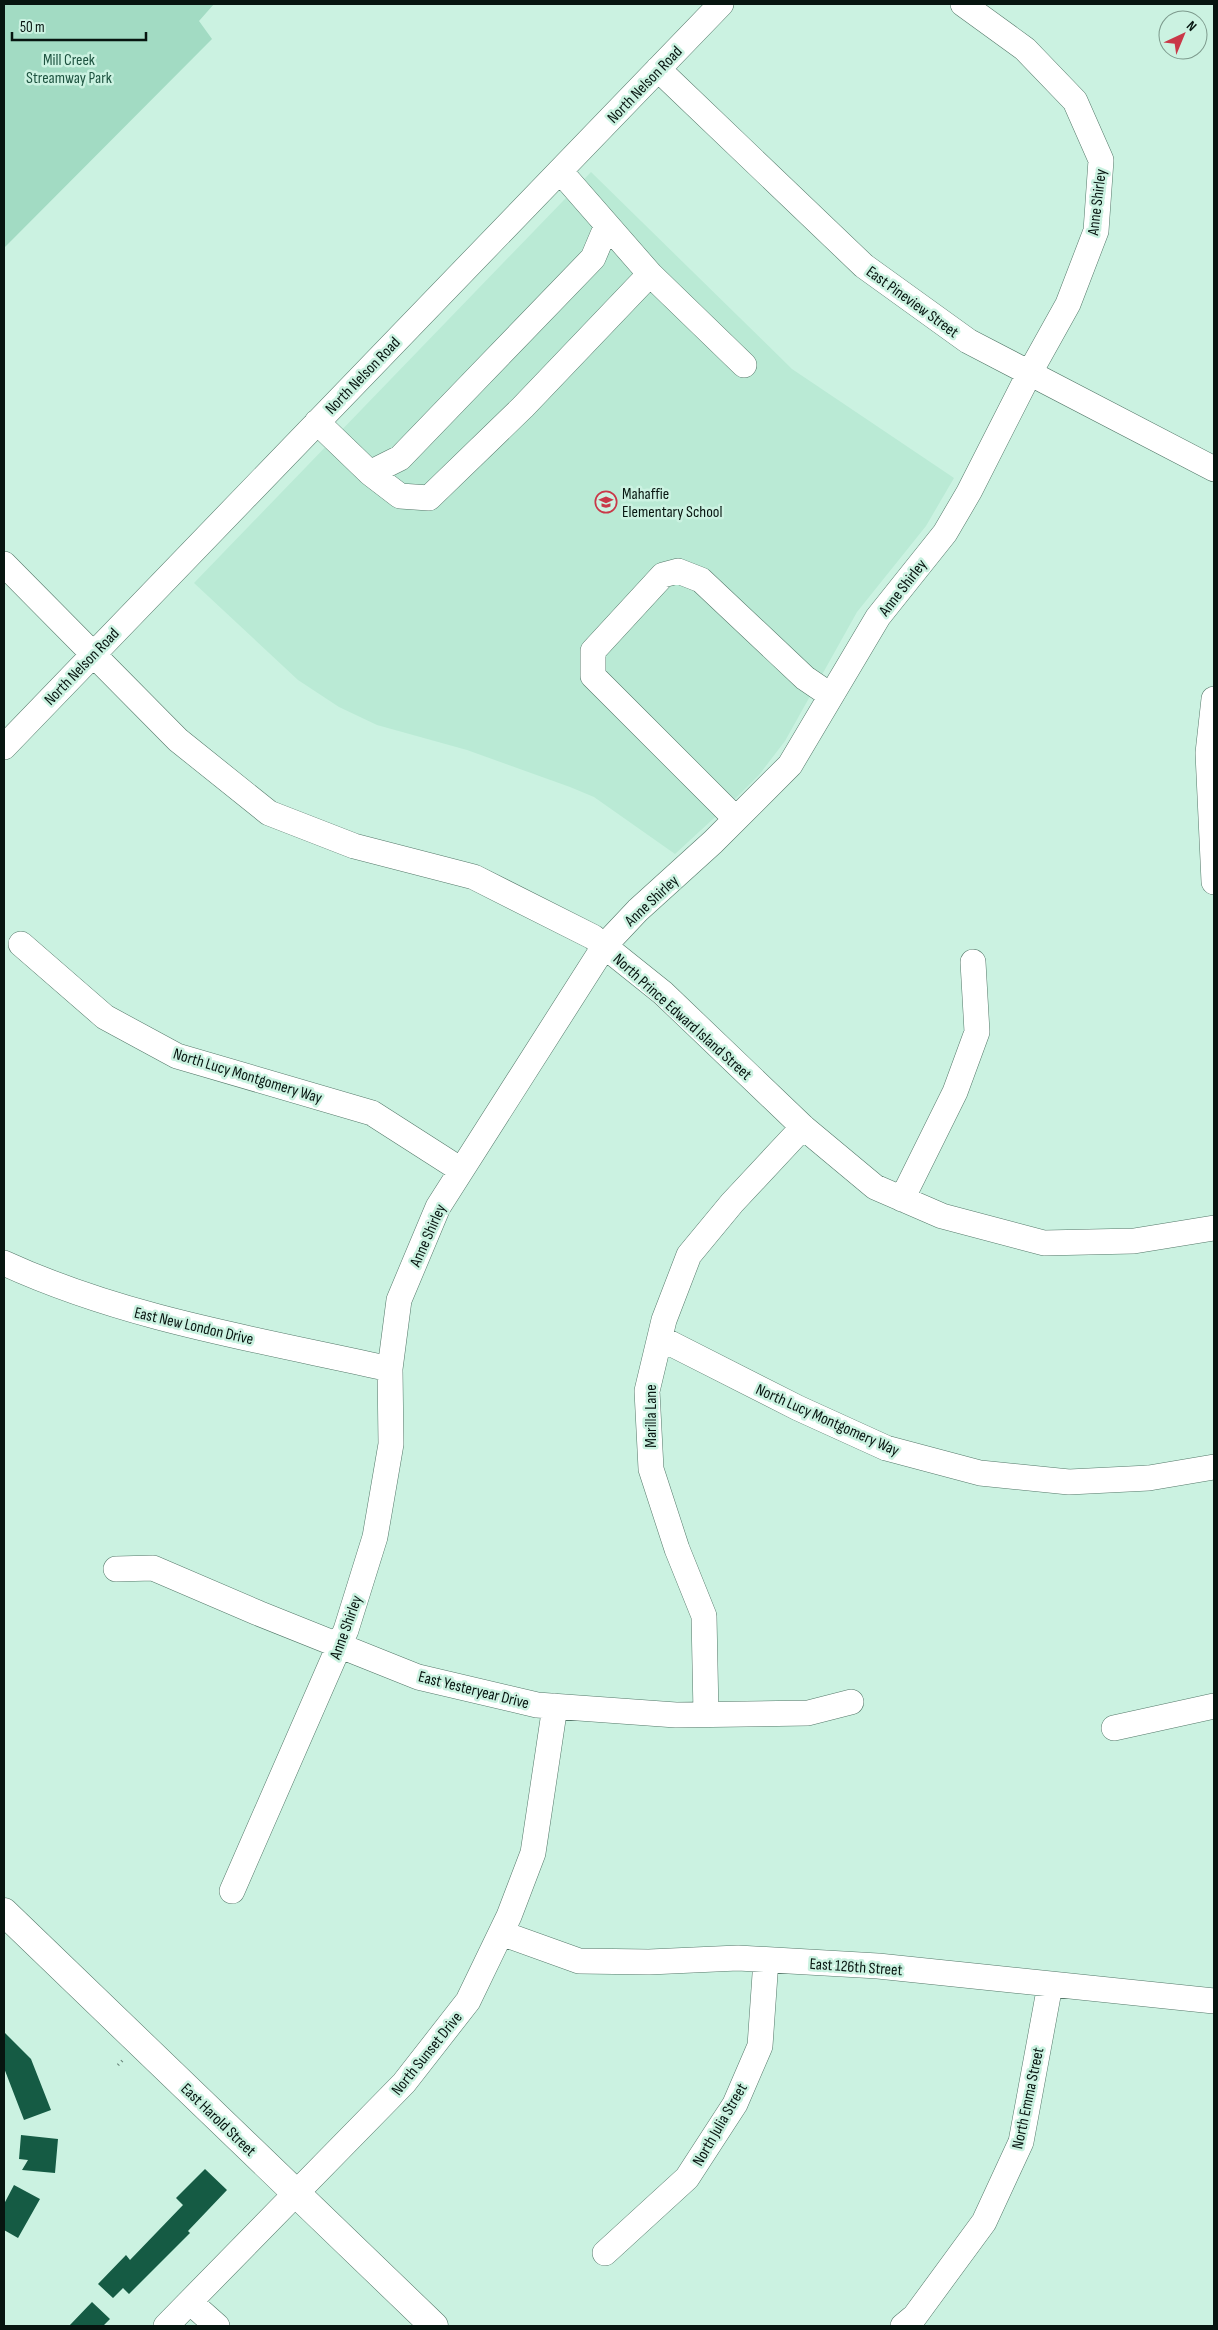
<svg xmlns="http://www.w3.org/2000/svg" width="1218" height="2330" viewBox="0 0 1218 2330" font-family="'Sofia Sans Condensed',sans-serif">
<style>
.built{fill:#baead5}
.green{fill:#a2dbc3}
.building{fill:#155b44}
.lines{fill:none;stroke-linecap:round;stroke-linejoin:round}
.minor-casing{stroke:#547869;stroke-width:26}
.major-casing{stroke:#547869;stroke-width:29}
.path{stroke:#668176;stroke-width:3;stroke-dasharray:1 4;stroke-linecap:butt}
.minor{stroke:#fff;stroke-width:25}
.major{stroke:#fff;stroke-width:28}
.labels{text-anchor:middle;stroke-width:5;stroke-linejoin:round;paint-order:stroke}
.park-label{font-size:16px;fill:#1e5340;stroke:#cbf2e1}
.street-label{font-size:16px;fill:#071510;stroke:#cbf2e1}
.poi-label{font-size:16px;fill:#071510;stroke:#cbf2e1;text-anchor:start}
</style>
<rect width="100%" height="100%" fill="#cbf2e1"/>
<path class="built" d="M 591,172 L 792,369 L 954,478 L 926,526 L 857,612 L 785,741 L 759,775 L 738,796 L 675,854 L 594,797 L 570,787 L 467,750 L 377,725 L 339,707 L 298,680 L 194,583 Z"/>
<path class="green" d="M 4,4 L 214,4 L 199,21 L 212,39 L 4,248 Z"/>
<path class="building" d="M 4,2032 L 31,2059 L 51,2110 L 24,2120 L 4,2068 Z
M 21,2135 L 58,2139 L 55,2173 L 22,2170 L 28,2160 L 19,2159 Z
M 205,2169 L 227,2190 L 188,2231 L 190,2233 L 129,2294 L 123,2288 L 113,2298 L 98,2284 L 126,2255 L 130,2260 L 183,2205 L 176,2198 Z
M 14,2185 L 40,2199 L 18,2238 L 4,2230 L 4,2204 Z
M 92,2302 L 110,2319 L 103,2326 L 69,2326 Z"/>
<g class="lines">
<g class="minor-casing">
<path id="minor" d="M 658,69 L 864,266 L 968,341 L 1214,469
M 560,171 L 650,274 L 744,365
M 317,422 L 370,473 L 400,496 L 429,498 L 523,407 L 650,274
M 370,473 L 400,458 L 481,374 L 593,258 L 607,225
M 4,564 L 178,740 L 269,813 L 354,846 L 474,877 L 593,937 L 663,993 L 803,1127 L 875,1187 L 942,1216 L 1044,1243 L 1134,1241 L 1214,1228
M 1214,699 L 1208,753 L 1214,882
M 4,747 L 721,4
M 736,819 L 593,676 L 593,651 L 663,575 L 678,571 L 701,580 L 805,678 L 830,695
M 21,944 L 105,1017 L 177,1056 L 372,1113 L 461,1170
M 902,1199 L 955,1092 L 977,1032 L 973,962
M 4,1263 C 126,1319 260,1340 390,1369
M 660,1338 L 798,1408 L 886,1448 L 980,1473 L 1069,1482 L 1149,1478 L 1214,1467
M 116,1569 L 153,1568 L 258,1613 L 418,1677 L 537,1705 L 676,1715 L 808,1713 L 851,1702
M 706,1714 L 704,1616 L 677,1549 L 651,1469 L 647,1391 L 664,1320 L 689,1255 L 732,1203 L 803,1127
M 1114,1728 L 1214,1706
M 232,1891 L 346,1630 L 375,1537 L 391,1444 L 390,1369 L 399,1300 L 438,1207 L 605,945 L 638,910 L 713,842 L 790,765 L 878,617 L 945,533 L 969,492 L 1029,374 L 1068,304 L 1096,231 L 1101,160 L 1075,101 L 1025,49 L 963,4
M 501,1933 L 579,1961 L 649,1962 L 738,1958 L 878,1966 L 1214,2001
M 605,2253 L 687,2178 L 735,2104 L 760,2046 L 766,1960
M 190,2302 L 217,2326
M 166,2326 L 404,2083 L 468,2001 L 509,1916 L 533,1853 L 555,1706
M 903,2326 L 915,2316 L 984,2222 L 1021,2142 L 1050,1985"/>
</g>
<g class="major-casing">
<path id="major" d="M 4,1912 L 434,2326"/>
</g>
<path class="path" d="M 118,2065 L 125,2058"/>
<use href="#minor" class="minor"/>
<use href="#major" class="major"/>
</g>
<defs>
<g id="school-ring" transform="scale(1.125)"><circle r="9.5" fill="#cbf2e1" stroke="#c93848" stroke-width="1.5"/><path d="M0-5L7-2L0 1L-7-2ZM-4 1L0 2.5L4 1V4Q0 6-4 4Z" fill="#c93848"/></g>
</defs>
<g fill-rule="evenodd">
<use href="#school-ring" x="606" y="502"/>
</g>
<g class="labels">
<g class="park-label">
<text x="69" y="65">Mill Creek<tspan x="69" dy="18">Streamway Park</tspan></text>
</g>
<g class="street-label">
<text transform="translate(644 84) rotate(-46)" y="6">North Nelson Road</text>
<text transform="translate(1096 202) rotate(-83)" y="6">Anne Shirley</text>
<text transform="translate(913 301) rotate(36)" y="6">East Pineview Street</text>
<text transform="translate(362 375) rotate(-46)" y="6">North Nelson Road</text>
<text transform="translate(902 587) rotate(-52)" y="6">Anne Shirley</text>
<text transform="translate(81 666) rotate(-46)" y="6">North Nelson Road</text>
<text transform="translate(651 900) rotate(-43)" y="6">Anne Shirley</text>
<text transform="translate(683 1016) rotate(42)" y="6">North Prince Edward Island Street</text>
<text transform="translate(248 1075) rotate(17)" y="6">North Lucy Montgomery Way</text>
<text transform="translate(427 1235) rotate(-66)" y="6">Anne Shirley</text>
<text transform="translate(194 1325) rotate(13)" y="6">East New London Drive</text>
<text transform="translate(650 1416) rotate(-90)" y="6">Marilla Lane</text>
<text transform="translate(828 1419) rotate(24)" y="6">North Lucy Montgomery Way</text>
<text transform="translate(345 1627) rotate(-70)" y="6">Anne Shirley</text>
<text transform="translate(474 1689) rotate(14)" y="6">East Yesteryear Drive</text>
<text transform="translate(856 1966) rotate(4)" y="6">East 126th Street</text>
<text transform="translate(426 2053) rotate(-51)" y="6">North Sunset Drive</text>
<text transform="translate(1027 2098) rotate(-78)" y="6">North Emma Street</text>
<text transform="translate(219 2119) rotate(44)" y="6">East Harold Street</text>
<text transform="translate(719 2124) rotate(-60)" y="6">North Julia Street</text>
</g>
<g class="poi-label">
<text x="622" y="499">Mahaffie<tspan x="622" dy="18">Elementary School</tspan></text>
</g>
</g>
<rect width="1218" height="2330" fill="none" stroke="#071510" stroke-width="10"/>
<g transform="translate(1183 35) rotate(44)"><circle r="24" fill="#cbf2e1" stroke="#7d9a8d"/>
<path d="M0-4L9 19L0 12L-9 19Z" fill="#c93848"/>
<text y="-8" font-size="14" font-weight="bold" text-anchor="middle" fill="#071510">N</text>
</g>
<path d="M12 32v8h134v-8" fill="none" stroke="#071510" stroke-width="2.5"/>
<text x="20" y="32" font-size="15" fill="#071510" stroke="#cbf2e1" stroke-width="4" paint-order="stroke">50 m</text>
</svg>
